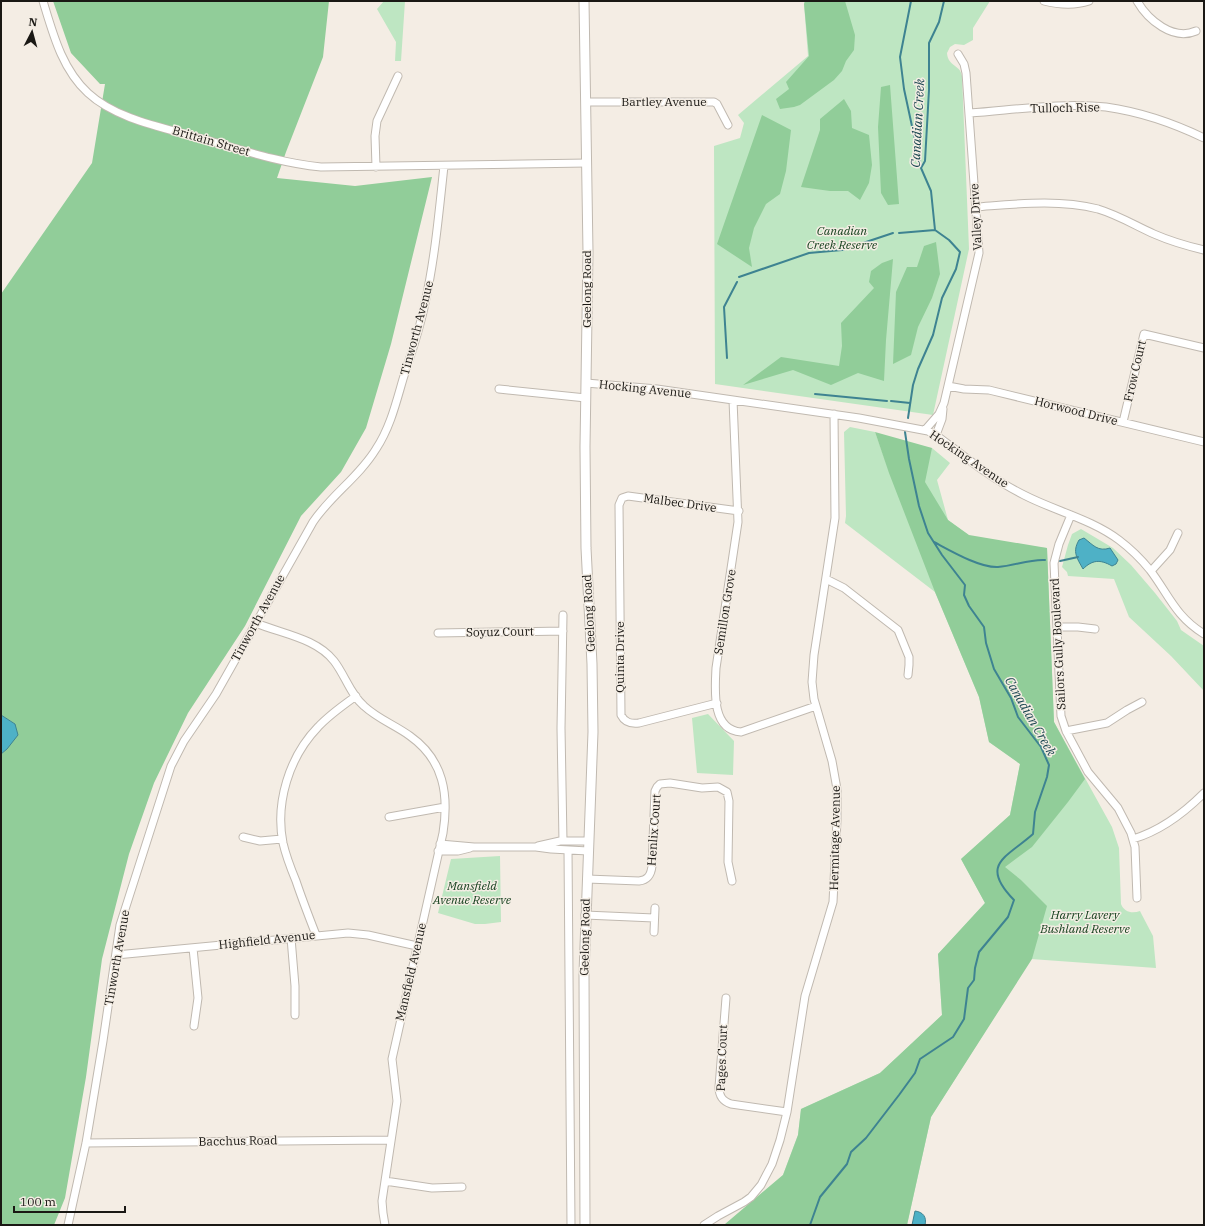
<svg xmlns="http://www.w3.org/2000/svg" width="1205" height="1226" viewBox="0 0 1205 1226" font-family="'IBM Plex Serif',serif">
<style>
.green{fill:#bee6c2}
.forest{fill:#91cd99}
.water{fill:#4eb1c6;stroke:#3e8391}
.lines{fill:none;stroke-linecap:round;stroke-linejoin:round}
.stream{stroke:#3e8391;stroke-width:2}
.street-casing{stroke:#c0b9b0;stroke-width:9}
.secondary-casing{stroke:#c0b9b0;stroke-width:11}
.street{stroke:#fff;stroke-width:7}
.secondary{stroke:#fff;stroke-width:9}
.labels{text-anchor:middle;stroke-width:3;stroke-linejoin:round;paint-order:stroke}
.street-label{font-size:12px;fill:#1a1814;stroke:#f4ede4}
.park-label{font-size:12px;font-style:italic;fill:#16411e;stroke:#f4ede4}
.water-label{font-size:13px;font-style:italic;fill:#1a4650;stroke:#f4ede4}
</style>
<rect width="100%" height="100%" fill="#f4ede4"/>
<path class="green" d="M 384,1 L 405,1 L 401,61 L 395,61 L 396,42 L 377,9 Z
M 805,1 L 990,1 L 973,28 L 973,40 L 964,45 L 955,44 L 950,47 L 947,53 C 948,67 960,64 962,76 L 969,249 L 933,415 L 715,384 L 714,146 L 740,138 L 744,123 L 738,115 L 808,56 L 804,4 Z
M 850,427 L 875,432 L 889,471 L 887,444 L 932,448 L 950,463 L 937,480 L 948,520 L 975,540 L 1047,548 L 1054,722 L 1112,827 L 1119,848 L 1121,904 C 1124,912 1132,914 1140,911 L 1142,915 L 1153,936 L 1156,968 L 1031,959 L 931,1117 L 907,1225 L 724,1225 L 783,1175 L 798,1135 L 801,1109 L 880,1073 L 942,1015 L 938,954 L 985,903 L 961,859 L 1010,815 L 1020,764 L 989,742 L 979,697 L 935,592 L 845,523 L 846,516 L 844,432 Z
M 1081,529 L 1113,548 L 1131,565 L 1155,593 L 1177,621 L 1181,630 L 1204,646 L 1204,691 L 1171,656 L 1129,617 L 1114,579 L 1068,576 L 1067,572 L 1062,567 L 1068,545 L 1072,534 Z
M 708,714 L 734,741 L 733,775 L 697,773 L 692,718 Z
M 500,856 L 501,922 L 485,924 L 475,924 L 438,913 L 451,859 Z"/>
<path class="forest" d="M 53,1 L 329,1 L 323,57 L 286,152 L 277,178 L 355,186 L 432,177 L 391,344 L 366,428 L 341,472 L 301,516 L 245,626 L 188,713 L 154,783 L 129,854 L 102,959 L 86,1077 L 65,1198 L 54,1225 L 1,1225 L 1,754 L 7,749 L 15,724 L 1,715 L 1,294 L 92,163 L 105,84 L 100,84 L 71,53 Z
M 805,1 L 845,1 L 855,35 L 854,50 L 846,61 L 842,71 L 834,80 L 800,105 L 794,107 L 780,109 L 776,99 L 789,89 L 786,82 L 809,56 L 804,4 Z
M 890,85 L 899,204 L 888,205 L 881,193 L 878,127 L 881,87 Z
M 844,99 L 851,111 L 852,128 L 869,135 L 872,165 L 869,183 L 860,200 L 848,191 L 830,191 L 801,187 L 820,130 L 820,119 Z
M 762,115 L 791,130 L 786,171 L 780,194 L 766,204 L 754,228 L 749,248 L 752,267 L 717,244 Z
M 936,242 L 940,274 L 932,298 L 918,327 L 911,355 L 893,364 L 896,292 L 907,267 L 917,267 L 924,246 Z
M 893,259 L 886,340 L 884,381 L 858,373 L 831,385 L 793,370 L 743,385 L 781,357 L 839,366 L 842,346 L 841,323 L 874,288 L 869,282 L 871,271 L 882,263 Z
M 875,432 L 932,448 L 925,482 L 948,520 L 969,535 L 1047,548 L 1054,722 L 1085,779 L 1068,802 L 1032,847 L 1005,867 L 1021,880 L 1047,906 L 1032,959 L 931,1117 L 907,1225 L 724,1225 L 783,1175 L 798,1135 L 801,1109 L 880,1073 L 942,1015 L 938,954 L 985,903 L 961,859 L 1010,815 L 1020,764 L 989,742 L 979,697 L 935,592 L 889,473 Z"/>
<path class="water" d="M 1084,538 C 1093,545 1098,552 1110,548 L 1118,560 L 1116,564 L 1112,566 C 1100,559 1092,560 1083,569 C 1077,558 1072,552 1079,540 Z
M 1,715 L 15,724 L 18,735 L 7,749 L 1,754 Z
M 915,1211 C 923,1212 927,1217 925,1225 L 912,1225 Z"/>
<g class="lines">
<path class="stream" d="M 911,1 L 900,57 L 904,89 L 921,168
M 899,233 L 935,230
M 739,277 L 809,253 L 842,250 L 893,233
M 727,358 L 724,307 L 737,282
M 815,394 L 887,401
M 891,401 L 910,403
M 908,418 L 913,385 L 918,369 L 933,335 L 942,298 L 956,269 L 960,252 L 949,240 L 935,230 L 931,191 L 921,168 L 925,161 L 929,90 L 929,43 L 939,22 L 944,1
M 934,542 C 951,551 980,568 998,567 C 1014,566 1029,559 1045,560
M 1060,561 L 1078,557
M 810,1225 L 820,1197 L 847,1164 L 851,1152 L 866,1138 L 899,1095 L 915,1073 L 920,1059 L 953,1037 L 964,1019 L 968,988 L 974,980 L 975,968 L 979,952 L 1008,917 L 1014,900 C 979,864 1006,858 1033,834 L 1035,812 L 1047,777 L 1049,765 L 1041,747 L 1018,717 L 1011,698 L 994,669 L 986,643 L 984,627 L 969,606 L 964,595 L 965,585 L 942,555 L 928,533 L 919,506 L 909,459 L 905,432"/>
<g class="street-casing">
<path id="street" d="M 43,1 C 53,34 62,69 88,93 C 117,120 166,128 203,139 C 242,150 281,163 321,167 L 587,163
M 1044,1 C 1060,5 1074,6 1089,1
M 1137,1 C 1148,20 1173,41 1196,31
M 587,102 L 714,102 L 717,104 L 728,125
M 970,113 C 1013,110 1064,102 1106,107 C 1141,112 1173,123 1204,138
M 376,167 L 375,136 L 377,121 L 398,76
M 976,207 C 1017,204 1058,199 1098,209 C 1118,215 1136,226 1154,234 C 1170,241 1187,246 1204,250
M 586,383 L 657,389 L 733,400 L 859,418 L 928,431 L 936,435 C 965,457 992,479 1024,495 C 1055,511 1091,519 1119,540 C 1131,549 1141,559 1150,570 C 1169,595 1175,616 1204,634
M 948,386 L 964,389 L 989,390 L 1204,442
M 499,389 L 586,398
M 733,400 L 738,522 L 716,668 C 715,689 711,730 741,732 L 816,706
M 1123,422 L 1144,334 L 1204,348
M 925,430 L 939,414 L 944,403 L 979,253 L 966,73 L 964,64 L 958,54
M 936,435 L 942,419 L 943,409
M 1071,515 L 1059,544 L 1054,563 L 1061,716 L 1066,731 L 1088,772 L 1118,808 L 1131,833 L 1135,847 L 1137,898
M 1151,571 L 1170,550 L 1178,533
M 826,579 L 844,588 L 898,630 L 909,657 L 909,665 L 908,675
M 256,623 C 282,634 316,638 334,661 C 345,675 350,694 364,706 C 378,719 395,725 410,736 C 444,760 449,795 443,833 L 392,1059 L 397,1101 L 382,1201 L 383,1213 L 385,1225
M 1057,627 L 1078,627 L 1095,629
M 438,633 L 563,631
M 717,703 L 639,723 C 631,724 625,723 621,715 L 619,505 L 622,498 L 628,496 L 739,511
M 1066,731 L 1107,723 L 1127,710 L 1142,702
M 389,817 L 445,807
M 243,837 L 260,841 L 282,839
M 1133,839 C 1160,831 1184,813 1204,793
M 563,841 L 561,728 L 563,615
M 440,844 L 474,847 L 536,847 L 551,849 L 588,851
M 538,846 L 560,841 L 589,841
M 568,850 L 571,1225
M 438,851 L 458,851 L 470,848
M 587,879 L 639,881 C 648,880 651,875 652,866 L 655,791 L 657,787 L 660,784 L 670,783 L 702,788 L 718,787 L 727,792 L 729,801 L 728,862 L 732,881
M 585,915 L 654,918
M 654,932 L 655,908
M 316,935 C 309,917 302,899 296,881 C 291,869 286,856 283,843 C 275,803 289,757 318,727 C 329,715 342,706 356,696
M 291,938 L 295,986 L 295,1015
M 193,948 L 198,998 L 194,1026
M 116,955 L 348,933 L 368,935 L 417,946
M 726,998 L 719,1087 C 719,1096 722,1101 731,1104 L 787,1112
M 86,1143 L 391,1140
M 385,1181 L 432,1188 L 462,1187
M 68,1225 L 86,1143 L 103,1041 L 120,925 L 171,766 L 184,741 L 216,694 L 313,522 C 331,495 359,477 376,449 C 390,428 396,403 403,379 C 411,354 420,329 425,303 C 435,258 439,212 444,166
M 704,1225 L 718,1216 L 744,1202 L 751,1197 L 761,1185 L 772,1164 L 780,1140 L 787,1112 L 805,996 L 833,902 L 837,820 L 837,789 L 832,761 L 814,699 L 812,682 L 814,655 L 835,518 L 834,414"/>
</g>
<g class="secondary-casing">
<path id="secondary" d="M 584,1 L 588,252 L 585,447 L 586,548 L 592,664 L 593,732 L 584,973 L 585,1225"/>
</g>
<use href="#street" class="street"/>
<use href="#secondary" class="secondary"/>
</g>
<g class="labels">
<g class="street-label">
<text x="664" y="106">Bartley Avenue</text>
<text transform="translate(1065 108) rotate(-1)" y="4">Tulloch Rise</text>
<text transform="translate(211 141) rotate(16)" y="4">Brittain Street</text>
<text transform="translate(976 217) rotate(-93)" y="4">Valley Drive</text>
<text transform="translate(587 289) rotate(-90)" y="4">Geelong Road</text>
<text transform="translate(417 328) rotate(-75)" y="4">Tinworth Avenue</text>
<text transform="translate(1135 371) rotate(-77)" y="4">Frow Court</text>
<text transform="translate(645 389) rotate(6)" y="4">Hocking Avenue</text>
<text transform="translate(1076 411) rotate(14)" y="4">Horwood Drive</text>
<text transform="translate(969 459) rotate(34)" y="4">Hocking Avenue</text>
<text transform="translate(680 503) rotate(8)" y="4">Malbec Drive</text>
<text transform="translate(725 612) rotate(-81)" y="4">Semillon Grove</text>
<text transform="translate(589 613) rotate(-93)" y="4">Geelong Road</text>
<text transform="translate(258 618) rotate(-61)" y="4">Tinworth Avenue</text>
<text transform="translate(500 632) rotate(-1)" y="4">Soyuz Court</text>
<text transform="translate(1058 644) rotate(-93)" y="4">Sailors Gully Boulevard</text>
<text transform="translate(620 657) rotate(-90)" y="4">Quinta Drive</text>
<text transform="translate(654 830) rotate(-86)" y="4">Henlix Court</text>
<text transform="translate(835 838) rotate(-89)" y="4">Hermitage Avenue</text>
<text transform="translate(585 937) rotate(-89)" y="4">Geelong Road</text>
<text transform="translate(267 940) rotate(-6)" y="4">Highfield Avenue</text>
<text transform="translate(117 958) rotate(-80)" y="4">Tinworth Avenue</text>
<text transform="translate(411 972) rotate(-77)" y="4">Mansfield Avenue</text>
<text transform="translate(722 1058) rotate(-88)" y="4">Pages Court</text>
<text transform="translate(238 1141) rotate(-1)" y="4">Bacchus Road</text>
</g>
<g class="park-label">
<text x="842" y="235">Canadian<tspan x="842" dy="14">Creek Reserve</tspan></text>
<text x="472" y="890">Mansfield<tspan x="472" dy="14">Avenue Reserve</tspan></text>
<text x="1085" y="919">Harry Lavery<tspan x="1085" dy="14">Bushland Reserve</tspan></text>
</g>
<g class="water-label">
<text transform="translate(917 123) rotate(-87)" y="5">Canadian Creek</text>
<text transform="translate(1031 716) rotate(60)" y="5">Canadian Creek</text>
</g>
</g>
<rect width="1205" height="1226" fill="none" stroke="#1a1814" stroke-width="4"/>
<g transform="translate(32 32) rotate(6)" stroke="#f4ede4" stroke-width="3" paint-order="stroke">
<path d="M0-3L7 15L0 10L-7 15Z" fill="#1a1814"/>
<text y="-6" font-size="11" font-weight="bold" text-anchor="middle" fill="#1a1814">N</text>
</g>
<path d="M14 1206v6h111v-6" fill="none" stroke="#1a1814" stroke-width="2"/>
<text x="20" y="1206" font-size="12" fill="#1a1814" stroke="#f4ede4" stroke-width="3" paint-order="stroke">100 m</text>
</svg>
